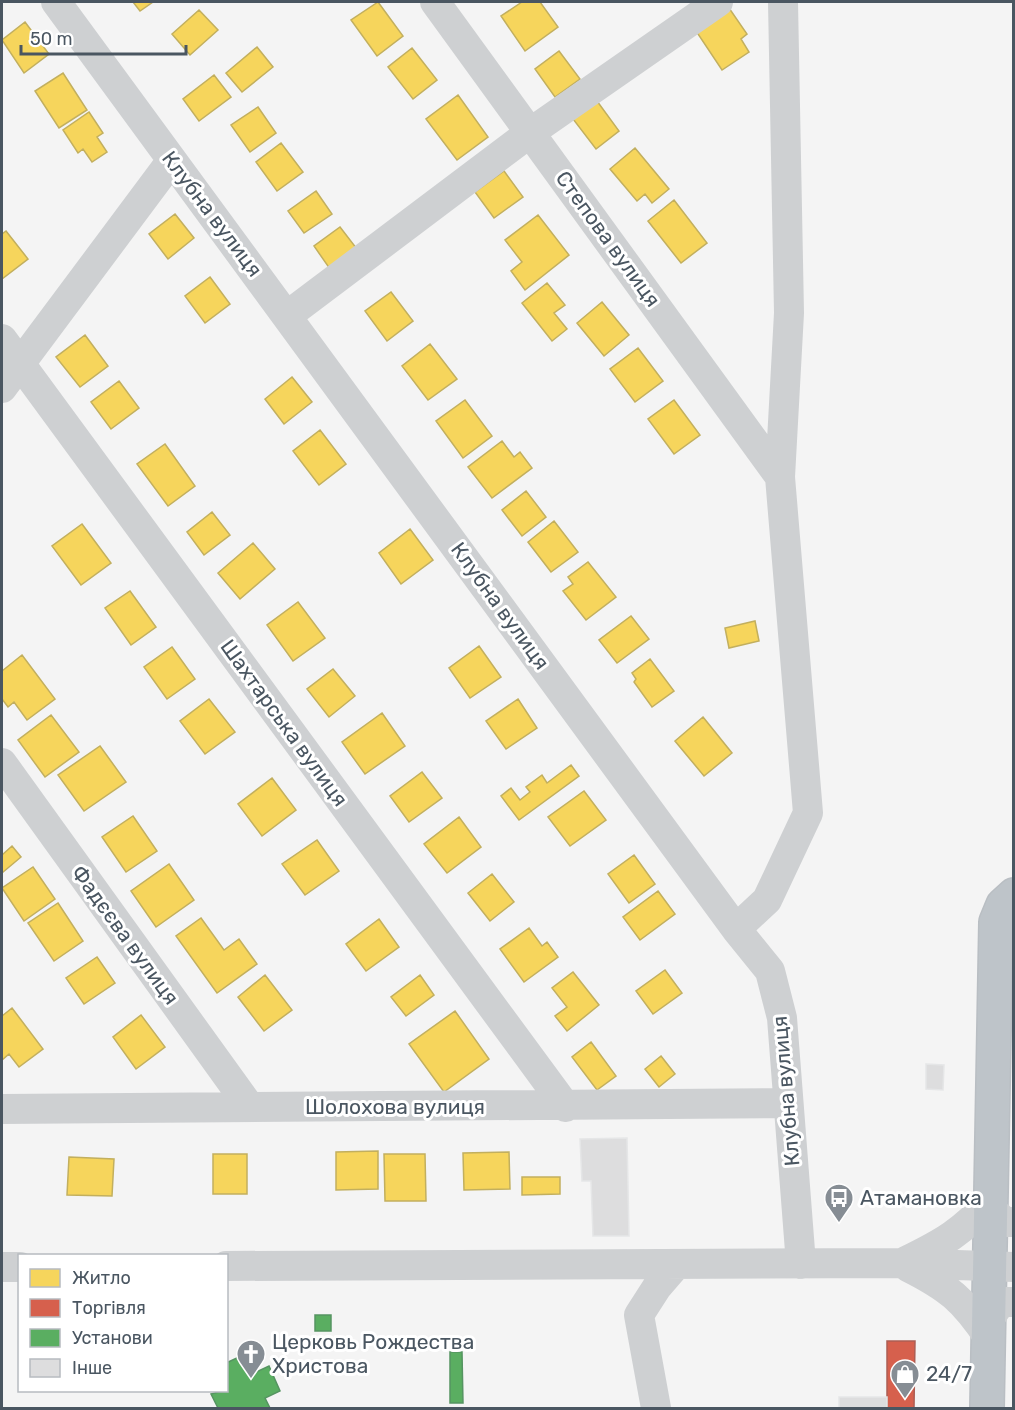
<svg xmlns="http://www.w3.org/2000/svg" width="1015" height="1410" viewBox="0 0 1015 1410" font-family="Rubik,sans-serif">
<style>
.homes{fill:#f6d55c;stroke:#c2af5e;stroke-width:1.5}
.shops{fill:#d6604d;stroke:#ac5d53;stroke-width:1.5}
.public{fill:#5aae61;stroke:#559461;stroke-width:1.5}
.building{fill:#ddddde;stroke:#e5e6e7;stroke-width:1.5}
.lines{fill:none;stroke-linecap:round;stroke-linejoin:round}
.highway-casing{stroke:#b9bec3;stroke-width:36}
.minor{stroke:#ced0d2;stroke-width:30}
.highway{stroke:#bec4c9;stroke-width:33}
.labels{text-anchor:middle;stroke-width:6;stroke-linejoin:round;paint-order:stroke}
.street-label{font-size:21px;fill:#4a5661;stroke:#fff}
.poi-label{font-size:21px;fill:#4a5661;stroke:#fff;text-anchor:start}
</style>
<rect width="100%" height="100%" fill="#f4f4f4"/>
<path class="homes" d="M 133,2 L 153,2 L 140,11 Z
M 378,2 L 403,36 L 377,56 L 351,20 Z
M 522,2 L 540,2 L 558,27 L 525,51 L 501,16 Z
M 729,8 L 747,34 L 741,39 L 749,52 L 722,70 L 696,31 Z
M 199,10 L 218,30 L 190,55 L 172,34 Z
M 25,22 L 49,54 L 24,73 L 2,40 Z
M 257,47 L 273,67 L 242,92 L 226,73 Z
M 412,48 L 437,80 L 413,99 L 388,67 Z
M 559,51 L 580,79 L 555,97 L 535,69 Z
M 63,73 L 87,110 L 59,128 L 35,91 Z
M 214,75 L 231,97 L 199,121 L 183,99 Z
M 458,95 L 488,137 L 457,160 L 426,119 Z
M 597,101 L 619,131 L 596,149 L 573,119 Z
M 258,107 L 276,133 L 250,152 L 231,125 Z
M 89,112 L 103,133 L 97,137 L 107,152 L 92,162 L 83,149 L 78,153 L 63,130 Z
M 281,143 L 303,172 L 277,191 L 256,162 Z
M 635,148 L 669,189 L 652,203 L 645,194 L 637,201 L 610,169 Z
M 504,171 L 523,197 L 494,218 L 475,192 Z
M 316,191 L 332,214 L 304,233 L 288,211 Z
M 674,200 L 707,243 L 681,263 L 648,221 Z
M 175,214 L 194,238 L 168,259 L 149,234 Z
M 538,215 L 569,255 L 525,290 L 511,271 L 522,262 L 505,240 Z
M 340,227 L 357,249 L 330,269 L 314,246 Z
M 6,231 L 28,259 L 2,279 L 2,234 Z
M 210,277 L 230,304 L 205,323 L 185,296 Z
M 547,283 L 565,305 L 554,313 L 567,329 L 552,341 L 522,303 Z
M 391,292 L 413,321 L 387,341 L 365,311 Z
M 602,302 L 629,335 L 604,356 L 577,323 Z
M 85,335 L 108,366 L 80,387 L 56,357 Z
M 430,344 L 457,379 L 428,400 L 402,366 Z
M 638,348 L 663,381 L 635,402 L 610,369 Z
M 292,377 L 312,402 L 284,424 L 265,399 Z
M 119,381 L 139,408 L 111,429 L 91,402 Z
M 465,400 L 492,436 L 463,458 L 436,421 Z
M 674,400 L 700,435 L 674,454 L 648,419 Z
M 320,430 L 346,464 L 319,485 L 293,451 Z
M 502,441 L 514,457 L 520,452 L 532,468 L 492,498 L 468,467 Z
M 165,444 L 195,486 L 168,506 L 137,464 Z
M 526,491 L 546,517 L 522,536 L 502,510 Z
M 212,512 L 230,535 L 204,555 L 187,532 Z
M 554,521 L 578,552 L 551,572 L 528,542 Z
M 82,524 L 111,563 L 81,585 L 52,546 Z
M 410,529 L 433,560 L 401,584 L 379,553 Z
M 253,543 L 275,569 L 240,599 L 218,573 Z
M 588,562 L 616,597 L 586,620 L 563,591 L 573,584 L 568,577 Z
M 130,591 L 156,627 L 131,645 L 105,608 Z
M 298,602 L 325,638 L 293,661 L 267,625 Z
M 631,616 L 649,639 L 617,663 L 599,640 Z
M 755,621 L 759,641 L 729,648 L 725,628 Z
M 479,646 L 501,677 L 470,698 L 449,668 Z
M 172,647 L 195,679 L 167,699 L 144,667 Z
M 22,655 L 55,699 L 27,720 L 14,702 L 8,707 L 2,699 L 2,671 Z
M 650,659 L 674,691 L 652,707 L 634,682 L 636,679 L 632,673 Z
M 333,669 L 355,696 L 329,717 L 307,689 Z
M 209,699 L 235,732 L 205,754 L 180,721 Z
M 518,699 L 537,728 L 506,749 L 486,721 Z
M 382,713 L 405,746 L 365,774 L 342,742 Z
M 51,715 L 79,752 L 45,777 L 18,740 Z
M 703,717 L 732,753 L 704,776 L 675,741 Z
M 100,746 L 126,782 L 84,811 L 58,775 Z
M 571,765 L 579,776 L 519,820 L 501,796 L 511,788 L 520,800 L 530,792 L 526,787 L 542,775 L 547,783 Z
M 422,772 L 442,798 L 409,822 L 390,796 Z
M 272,778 L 296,810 L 262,836 L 238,804 Z
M 584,791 L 606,820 L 570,846 L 548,817 Z
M 133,816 L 157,851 L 126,872 L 102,837 Z
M 459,817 L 481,847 L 447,873 L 424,844 Z
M 317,840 L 339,871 L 305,895 L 282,864 Z
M 12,846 L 21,857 L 2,873 L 2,855 Z
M 634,855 L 655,884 L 629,903 L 608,874 Z
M 169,864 L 194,900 L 156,927 L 131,891 Z
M 33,867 L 55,899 L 24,921 L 2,888 Z
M 492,874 L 514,902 L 490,921 L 468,893 Z
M 658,891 L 675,914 L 640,940 L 623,917 Z
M 58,903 L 83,941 L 54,961 L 28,923 Z
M 201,918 L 224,950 L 239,939 L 257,964 L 217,993 L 176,936 Z
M 379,919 L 399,947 L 366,971 L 346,944 Z
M 529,928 L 542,946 L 547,942 L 558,957 L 524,982 L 500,949 Z
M 97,957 L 115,983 L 84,1004 L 66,978 Z
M 665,970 L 682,993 L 653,1014 L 636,991 Z
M 573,972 L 599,1005 L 567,1031 L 555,1016 L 567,1007 L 552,988 Z
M 265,975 L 292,1010 L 264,1031 L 238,997 Z
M 420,975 L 434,995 L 406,1016 L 391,997 Z
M 12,1008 L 43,1049 L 19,1067 L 9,1054 L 2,1060 L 2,1016 Z
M 455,1011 L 489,1059 L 444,1092 L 409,1044 Z
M 141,1015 L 165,1047 L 136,1069 L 113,1037 Z
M 591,1042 L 616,1076 L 597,1090 L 572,1057 Z
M 661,1056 L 675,1074 L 659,1087 L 645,1069 Z
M 378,1151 L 378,1189 L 336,1190 L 336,1152 Z
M 509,1152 L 510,1189 L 464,1190 L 463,1153 Z
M 213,1154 L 247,1154 L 247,1194 L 213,1194 Z
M 384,1154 L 425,1154 L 426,1201 L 385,1201 Z
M 69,1157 L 114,1159 L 112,1196 L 67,1195 Z
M 522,1177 L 560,1177 L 560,1194 L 522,1195 Z"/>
<path class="shops" d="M 887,1341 L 915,1341 L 914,1408 L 887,1408 Z"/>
<path class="public" d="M 315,1315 L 331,1315 L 331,1331 L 315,1331 Z
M 450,1352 L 462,1352 L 463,1403 L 450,1403 Z
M 239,1357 L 242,1364 L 248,1361 L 254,1373 L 269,1366 L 280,1391 L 265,1398 L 270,1408 L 218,1408 L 211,1394 L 226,1390 L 226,1363 Z"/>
<path class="building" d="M 926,1064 L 944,1065 L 943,1090 L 926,1089 Z
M 627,1138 L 629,1236 L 593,1236 L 591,1181 L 582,1181 L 580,1139 Z
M 839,1397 L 887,1397 L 887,1408 L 839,1408 Z"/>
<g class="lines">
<g class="highway-casing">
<path id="highway" d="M 987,1408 L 996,922 L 1003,905 L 1014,895"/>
</g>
<path class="minor" d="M 56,2 L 736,929 L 770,971 L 782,1018 L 801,1264
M 435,2 L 780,477
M 288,315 L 531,132 L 718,2
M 2,339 L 566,1107
M 2,388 L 172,160
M 2,763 L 249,1106
M 736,929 L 767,900 L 808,813 L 780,477 L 789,313 L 783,2
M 2,1109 L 788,1103
M 991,1210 L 1005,1222 L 1014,1222
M 906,1261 C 945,1242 962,1232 992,1199
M 226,1266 L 900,1263 L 1014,1267
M 2,1267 L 20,1267
M 908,1267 C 948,1287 964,1300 989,1338
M 989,1319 L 1001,1302 L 1014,1302
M 656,1408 L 639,1315 L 657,1287 L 676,1265"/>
<use href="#highway" class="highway"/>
</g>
<defs>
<g id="bus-pin" transform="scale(1.5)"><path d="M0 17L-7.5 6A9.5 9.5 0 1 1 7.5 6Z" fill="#868d94" stroke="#fff"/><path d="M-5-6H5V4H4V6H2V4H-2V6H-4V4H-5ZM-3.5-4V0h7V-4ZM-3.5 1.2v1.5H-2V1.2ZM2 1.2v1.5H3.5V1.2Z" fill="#fff"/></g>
<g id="church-pin" transform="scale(1.5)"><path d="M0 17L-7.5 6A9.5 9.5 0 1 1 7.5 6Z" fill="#868d94" stroke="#fff"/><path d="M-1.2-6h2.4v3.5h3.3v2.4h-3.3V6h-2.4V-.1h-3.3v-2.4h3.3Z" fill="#fff"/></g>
<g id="shop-pin" transform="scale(1.5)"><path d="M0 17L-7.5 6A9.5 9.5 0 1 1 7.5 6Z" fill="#868d94" stroke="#fff"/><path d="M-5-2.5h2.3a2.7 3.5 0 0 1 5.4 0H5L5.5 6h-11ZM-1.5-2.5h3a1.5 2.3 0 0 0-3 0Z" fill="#fff"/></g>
</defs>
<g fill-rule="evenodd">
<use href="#bus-pin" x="839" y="1198"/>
<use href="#church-pin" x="251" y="1354"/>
<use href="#shop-pin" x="905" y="1374"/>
</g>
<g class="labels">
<g class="street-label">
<text transform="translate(212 214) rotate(53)" y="7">Клубна вулиця</text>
<text transform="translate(608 239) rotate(54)" y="7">Степова вулиця</text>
<text transform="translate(500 606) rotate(54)" y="7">Клубна вулиця</text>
<text transform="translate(284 723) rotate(54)" y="7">Шахтарська вулиця</text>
<text transform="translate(125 935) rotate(54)" y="7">Фадєєва вулиця</text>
<text transform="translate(786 1091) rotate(-95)" y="7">Клубна вулиця</text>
<text x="395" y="1114">Шолохова вулиця</text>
</g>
<g class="poi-label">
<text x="860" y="1205">Атамановка</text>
<text x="272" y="1349">Церковь Рождества<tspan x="272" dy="24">Христова</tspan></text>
<text x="926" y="1381">24/7</text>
</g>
</g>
<rect width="1015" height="1410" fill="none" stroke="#4a5661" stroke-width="6"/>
<rect x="18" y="1254" width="210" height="138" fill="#ffffff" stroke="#b7bbc0" stroke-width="1.5"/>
<rect x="30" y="1269" width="30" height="18" fill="#f6d55c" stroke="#b7bbc0" stroke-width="1.5"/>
<text x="72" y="1284" font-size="18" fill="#4a5661">Житло</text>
<rect x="30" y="1299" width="30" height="18" fill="#d6604d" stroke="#b7bbc0" stroke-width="1.5"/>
<text x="72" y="1314" font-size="18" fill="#4a5661">Торгівля</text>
<rect x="30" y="1329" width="30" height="18" fill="#5aae61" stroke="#b7bbc0" stroke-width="1.5"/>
<text x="72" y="1344" font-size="18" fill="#4a5661">Установи</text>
<rect x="30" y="1359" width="30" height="18" fill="#ddddde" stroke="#b7bbc0" stroke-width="1.5"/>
<text x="72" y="1374" font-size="18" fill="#4a5661">Інше</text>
<path d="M21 45v9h165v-9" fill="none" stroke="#4a5661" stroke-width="3"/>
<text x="30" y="45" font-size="18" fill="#4a5661" stroke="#ffffff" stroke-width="4.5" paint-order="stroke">50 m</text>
</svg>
